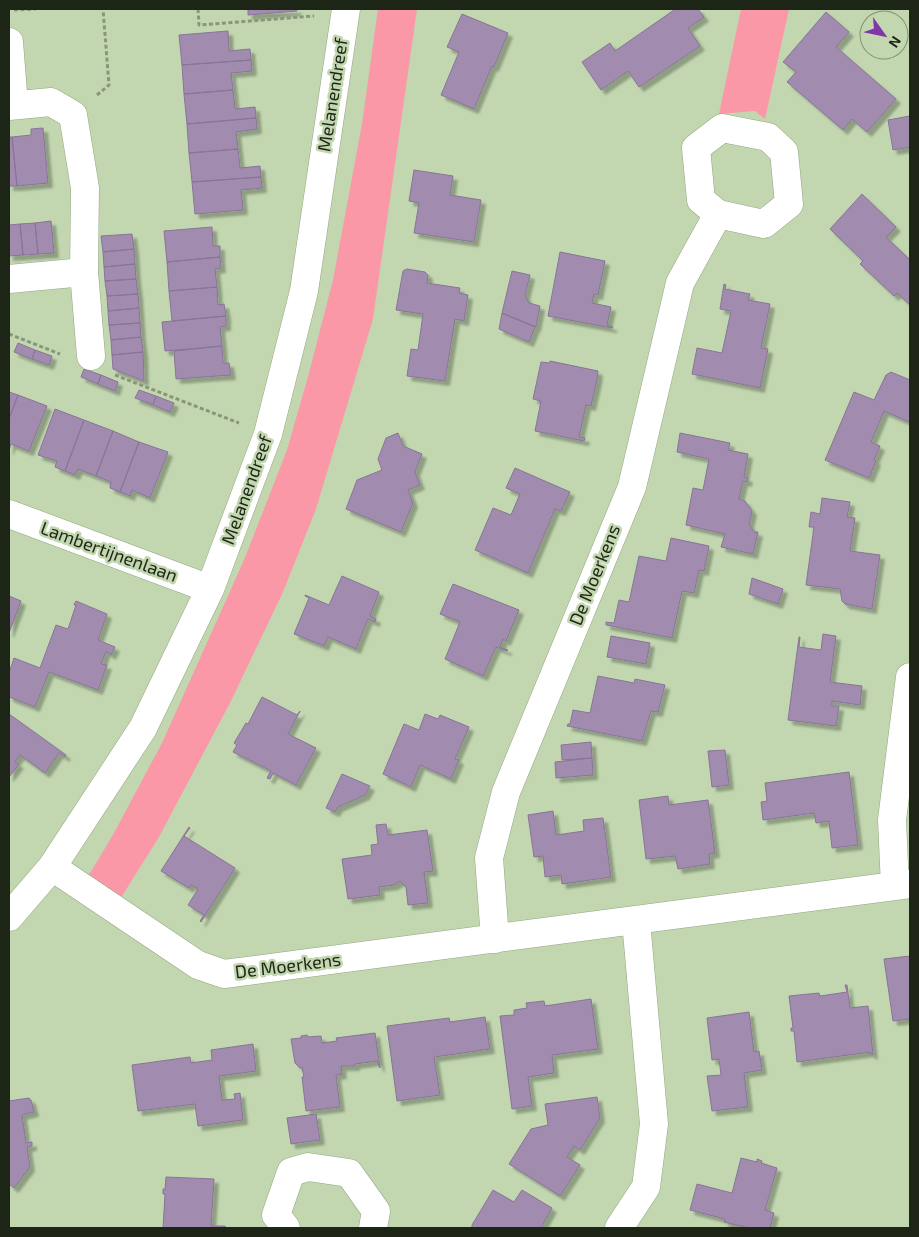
<svg xmlns="http://www.w3.org/2000/svg" width="919" height="1237" viewBox="0 0 919 1237" font-family="'Exo 2',sans-serif">
<style>
.green{fill:#fa98a7}
.building{fill:#a18cb0;stroke:#887497;filter:url(#shadow)}
.lines{fill:none;stroke-linecap:round;stroke-linejoin:round}
.minor-casing{stroke:#92a681;stroke-width:29}
.path{stroke:#879779;stroke-width:3;stroke-dasharray:4 2.5;stroke-linecap:butt}
.minor{stroke:#fff;stroke-width:28}
.labels{text-anchor:middle;stroke-width:5;stroke-linejoin:round;paint-order:stroke}
.street-label{font-size:18px;fill:#1d2516;stroke:#c2d7b0}
</style>
<defs>
<filter id="shadow"><feDropShadow dx="4.5" dy="4.5" stdDeviation="1" flood-color="#0004"/></filter>
</defs>
<rect width="100%" height="100%" fill="#c2d7b0"/>
<path class="green" d="M 378,9 L 417,9 L 373,319 L 316,509 L 283,592 L 231,701 L 159,837 L 117,904 L 83,882 L 92,870 L 114,833 L 162,743 L 244,560 L 287,450 L 309,373 L 333,280 L 362,124 Z
M 741,9 L 789,9 L 765,119 L 755,111 L 719,114 Z"/>
<path class="building" d="M 248,9 L 296,9 L 297,11 L 248,15 Z
M 673,9 L 698,9 L 704,17 L 688,28 L 700,46 L 639,87 L 628,71 L 601,90 L 582,62 L 610,43 L 615,51 L 674,10 Z
M 826,12 L 849,32 L 836,47 L 896,99 L 867,132 L 852,119 L 843,130 L 787,82 L 796,72 L 783,62 Z
M 462,14 L 508,33 L 494,67 L 492,66 L 474,109 L 441,95 L 459,52 L 447,47 Z
M 228,31 L 229,51 L 250,49 L 251,60 L 182,65 L 179,35 Z
M 251,60 L 252,71 L 231,73 L 233,90 L 184,94 L 182,65 Z
M 233,90 L 235,109 L 255,107 L 256,118 L 187,124 L 184,94 Z
M 910,116 L 910,147 L 893,150 L 888,120 Z
M 256,118 L 257,129 L 236,132 L 238,149 L 189,153 L 187,124 Z
M 43,128 L 48,183 L 17,186 L 12,137 L 31,135 L 31,129 Z
M 9,137 L 12,137 L 17,186 L 9,186 Z
M 238,149 L 240,168 L 260,166 L 261,177 L 192,182 L 189,153 Z
M 414,170 L 453,176 L 450,195 L 481,200 L 474,242 L 414,233 L 419,203 L 409,201 Z
M 261,177 L 262,188 L 241,190 L 243,210 L 195,214 L 192,182 Z
M 862,194 L 896,227 L 886,237 L 910,260 L 910,305 L 897,293 L 894,296 L 860,264 L 863,261 L 830,229 Z
M 51,221 L 54,253 L 38,254 L 35,223 Z
M 35,223 L 38,254 L 23,255 L 20,224 Z
M 20,224 L 23,255 L 9,256 L 9,225 Z
M 212,227 L 213,246 L 220,246 L 220,257 L 167,262 L 164,231 Z
M 132,234 L 134,249 L 103,252 L 101,236 Z
M 134,249 L 135,264 L 104,267 L 103,252 Z
M 560,252 L 605,261 L 598,295 L 594,294 L 592,303 L 611,307 L 607,325 L 613,327 L 612,328 L 548,316 Z
M 220,257 L 221,268 L 215,269 L 217,287 L 169,291 L 167,262 Z
M 135,264 L 136,279 L 105,281 L 104,267 Z
M 407,269 L 425,272 L 428,275 L 427,283 L 460,288 L 459,293 L 468,295 L 464,321 L 455,319 L 445,381 L 407,376 L 411,349 L 418,350 L 423,314 L 396,310 L 403,271 Z
M 512,271 L 530,275 L 525,295 L 529,303 L 540,306 L 536,327 L 502,313 Z
M 136,279 L 138,294 L 107,296 L 105,281 Z
M 724,284 L 726,285 L 725,289 L 750,294 L 748,300 L 770,304 L 761,348 L 768,349 L 760,388 L 692,374 L 697,348 L 722,353 L 731,311 L 720,309 Z
M 217,287 L 218,305 L 224,304 L 226,316 L 172,321 L 169,291 Z
M 138,294 L 139,308 L 108,311 L 107,296 Z
M 139,308 L 140,323 L 109,325 L 108,311 Z
M 502,313 L 535,327 L 529,342 L 499,329 Z
M 226,316 L 226,326 L 220,327 L 222,346 L 165,351 L 162,322 Z
M 140,323 L 141,337 L 111,340 L 109,325 Z
M 141,337 L 143,352 L 112,355 L 111,340 Z
M 18,343 L 35,350 L 32,359 L 14,352 Z
M 222,346 L 223,363 L 229,363 L 231,375 L 176,379 L 174,351 Z
M 35,350 L 52,356 L 49,365 L 32,359 Z
M 143,352 L 144,381 L 113,369 L 112,355 Z
M 550,361 L 598,371 L 597,380 L 591,406 L 586,405 L 579,437 L 585,438 L 584,441 L 535,431 L 541,401 L 533,399 L 541,362 L 550,363 Z
M 84,369 L 101,375 L 98,384 L 81,377 Z
M 891,372 L 910,380 L 910,418 L 909,422 L 884,411 L 871,442 L 880,446 L 874,460 L 876,461 L 869,478 L 825,460 L 854,392 L 874,400 L 886,375 Z
M 101,375 L 118,382 L 115,391 L 98,384 Z
M 139,390 L 156,396 L 153,405 L 135,398 Z
M 9,392 L 18,395 L 9,419 Z
M 18,395 L 47,406 L 29,451 L 11,444 L 9,450 L 9,419 Z
M 156,396 L 174,403 L 170,412 L 153,405 Z
M 55,409 L 84,420 L 65,471 L 55,467 L 57,461 L 38,455 Z
M 84,420 L 113,431 L 96,476 L 78,469 L 75,475 L 65,471 Z
M 113,431 L 139,442 L 120,492 L 110,488 L 111,482 L 96,476 Z
M 398,433 L 403,446 L 422,454 L 415,472 L 420,485 L 408,490 L 413,503 L 401,532 L 346,509 L 357,480 L 382,470 L 378,459 L 386,438 Z
M 680,433 L 730,443 L 728,450 L 748,454 L 744,477 L 748,478 L 747,482 L 743,481 L 739,499 L 745,501 L 752,511 L 749,524 L 754,532 L 758,532 L 753,554 L 721,547 L 725,534 L 686,525 L 693,488 L 703,490 L 709,459 L 677,452 Z
M 139,442 L 168,452 L 150,498 L 132,490 L 130,496 L 120,492 Z
M 515,468 L 570,492 L 561,511 L 555,509 L 528,573 L 475,550 L 493,508 L 511,515 L 520,494 L 506,488 Z
M 822,498 L 850,502 L 847,517 L 855,518 L 850,551 L 880,555 L 872,609 L 845,604 L 842,601 L 840,589 L 806,585 L 814,527 L 809,527 L 811,512 L 820,514 Z
M 671,538 L 709,546 L 704,571 L 699,570 L 694,593 L 682,591 L 672,638 L 606,625 L 606,622 L 614,623 L 619,600 L 629,602 L 639,556 L 666,561 Z
M 342,576 L 379,592 L 370,616 L 376,619 L 375,622 L 368,619 L 356,649 L 328,637 L 324,646 L 294,634 L 309,598 L 305,596 L 305,595 L 329,605 Z
M 752,578 L 783,589 L 778,604 L 749,594 Z
M 453,584 L 519,610 L 506,641 L 503,639 L 500,647 L 508,650 L 507,651 L 496,647 L 483,676 L 445,659 L 460,622 L 440,614 Z
M 9,596 L 21,601 L 9,633 Z
M 76,601 L 107,614 L 98,640 L 115,647 L 111,655 L 106,651 L 101,664 L 107,665 L 98,690 L 49,672 L 35,707 L 9,697 L 9,673 L 14,658 L 40,668 L 56,625 L 68,629 L 76,605 L 74,605 Z
M 823,634 L 836,636 L 830,682 L 862,686 L 860,705 L 832,701 L 832,706 L 839,706 L 836,726 L 788,720 L 799,637 L 800,637 L 799,647 L 821,650 Z
M 611,636 L 650,643 L 646,664 L 607,657 Z
M 598,676 L 634,683 L 635,679 L 665,685 L 658,712 L 651,711 L 642,741 L 567,726 L 568,724 L 570,724 L 573,710 L 590,713 Z
M 262,697 L 297,715 L 300,711 L 288,734 L 316,748 L 296,785 L 273,773 L 270,779 L 267,778 L 271,771 L 233,752 L 237,745 L 234,743 L 246,723 L 248,724 Z
M 9,714 L 66,755 L 65,757 L 59,753 L 45,773 L 20,755 L 15,762 L 19,764 L 9,777 Z
M 425,714 L 438,719 L 440,715 L 469,727 L 455,759 L 459,760 L 451,779 L 420,765 L 411,787 L 383,774 L 404,724 L 419,730 Z
M 591,742 L 592,758 L 562,760 L 561,745 Z
M 725,750 L 729,785 L 712,787 L 708,751 Z
M 592,758 L 593,775 L 556,778 L 555,762 Z
M 849,772 L 858,845 L 832,848 L 829,821 L 816,823 L 814,813 L 763,820 L 761,802 L 767,801 L 765,783 Z
M 342,774 L 370,786 L 365,795 L 338,807 L 335,812 L 326,808 Z
M 668,796 L 669,805 L 708,800 L 715,853 L 709,854 L 710,864 L 678,869 L 675,856 L 646,859 L 639,800 Z
M 553,811 L 556,835 L 584,831 L 583,820 L 603,818 L 611,877 L 562,884 L 561,875 L 545,877 L 543,856 L 534,857 L 528,815 Z
M 386,824 L 388,835 L 427,830 L 433,871 L 424,872 L 428,903 L 408,905 L 406,887 L 400,881 L 394,885 L 379,887 L 380,895 L 348,899 L 342,859 L 372,855 L 371,845 L 378,844 L 376,825 Z
M 189,827 L 190,828 L 184,836 L 235,868 L 201,922 L 200,921 L 204,915 L 188,905 L 198,889 L 191,885 L 189,888 L 161,871 Z
M 910,956 L 910,1019 L 893,1021 L 884,959 Z
M 845,985 L 847,985 L 850,1008 L 868,1006 L 873,1055 L 871,1054 L 870,1052 L 797,1062 L 794,1031 L 791,1031 L 791,1028 L 793,1028 L 789,996 L 819,993 L 820,996 L 847,992 Z
M 591,999 L 598,1049 L 552,1055 L 554,1073 L 528,1077 L 532,1106 L 512,1109 L 500,1016 L 514,1015 L 514,1010 L 527,1008 L 526,1003 L 544,1001 L 545,1006 Z
M 749,1012 L 754,1052 L 759,1051 L 762,1070 L 744,1073 L 748,1107 L 712,1111 L 707,1076 L 721,1075 L 719,1059 L 712,1060 L 707,1018 Z
M 485,1017 L 490,1049 L 434,1057 L 440,1095 L 397,1101 L 387,1026 L 449,1018 L 450,1022 Z
M 375,1033 L 380,1068 L 377,1061 L 355,1064 L 355,1066 L 341,1066 L 342,1074 L 336,1075 L 340,1107 L 306,1111 L 302,1077 L 304,1077 L 302,1067 L 300,1068 L 295,1063 L 291,1039 L 301,1038 L 301,1036 L 307,1035 L 308,1037 L 321,1036 L 322,1043 L 337,1041 L 336,1038 Z
M 253,1044 L 256,1071 L 219,1076 L 222,1100 L 235,1099 L 234,1094 L 240,1093 L 243,1120 L 198,1126 L 195,1104 L 138,1111 L 132,1065 L 190,1057 L 191,1063 L 212,1060 L 211,1050 Z
M 597,1097 L 600,1118 L 580,1150 L 574,1146 L 567,1157 L 580,1165 L 560,1196 L 509,1164 L 531,1129 L 548,1125 L 545,1104 Z
M 29,1098 L 31,1100 L 34,1112 L 22,1115 L 26,1143 L 32,1142 L 32,1146 L 27,1147 L 30,1167 L 14,1188 L 9,1184 L 9,1101 Z
M 316,1114 L 320,1140 L 291,1144 L 287,1118 Z
M 741,1158 L 757,1162 L 757,1159 L 762,1161 L 761,1163 L 777,1168 L 765,1210 L 774,1213 L 770,1228 L 749,1228 L 724,1222 L 725,1219 L 690,1210 L 697,1184 L 732,1193 Z
M 166,1177 L 214,1179 L 211,1226 L 225,1226 L 226,1228 L 163,1228 L 165,1194 L 163,1194 L 163,1189 L 165,1189 Z
M 493,1190 L 514,1202 L 522,1190 L 552,1208 L 541,1228 L 472,1228 L 472,1225 Z"/>
<g class="lines">
<g class="minor-casing">
<path id="minor" d="M 9,42 L 14,105
M 9,106 L 51,102 L 73,115 L 85,188 L 84,272 L 91,356
M 9,279 L 84,272
M 9,514 L 210,589
M 52,867 L 198,965 L 224,974 L 910,884
M 895,886 L 892,820 L 910,677
M 9,917 L 52,867 L 143,728 L 210,589 L 268,434 L 304,291 L 346,9
M 495,939 L 489,858 L 506,792 L 632,487 L 680,283 L 718,214 L 701,200 L 696,148 L 722,128 L 768,137 L 784,152 L 789,204 L 764,224 L 718,214
M 286,1228 L 276,1215 L 291,1172 L 308,1167 L 349,1173 L 376,1211 L 373,1228
M 619,1228 L 646,1187 L 654,1124 L 636,921"/>
</g>
<path class="path" d="M 198,9 L 199,25 L 314,16
M 14,10 L 36,9
M 97,95 L 109,85 L 103,9
M 9,334 L 60,354
M 115,375 L 239,423"/>
<use href="#minor" class="minor"/>
</g>
<g class="labels">
<g class="street-label">
<text transform="translate(333 95) rotate(-81)" y="6">Melanendreef</text>
<text transform="translate(247 490) rotate(-70)" y="6">Melanendreef</text>
<text transform="translate(109 552) rotate(20)" y="6">Lambertijnenlaan</text>
<text transform="translate(595 575) rotate(-68)" y="6">De Moerkens</text>
<text transform="translate(288 966) rotate(-7)" y="6">De Moerkens</text>
</g>
</g>
<rect width="919" height="1237" fill="none" stroke="#1d2516" stroke-width="20"/>
<g transform="translate(884 35) rotate(123)"><circle r="24" fill="#c2d7b0" stroke="#809072"/>
<path d="M0-4L9 19L0 12L-9 19Z" fill="#7e36a8"/>
<text y="-8" font-size="14" font-weight="bold" text-anchor="middle" fill="#1d2516">N</text>
</g>
</svg>
